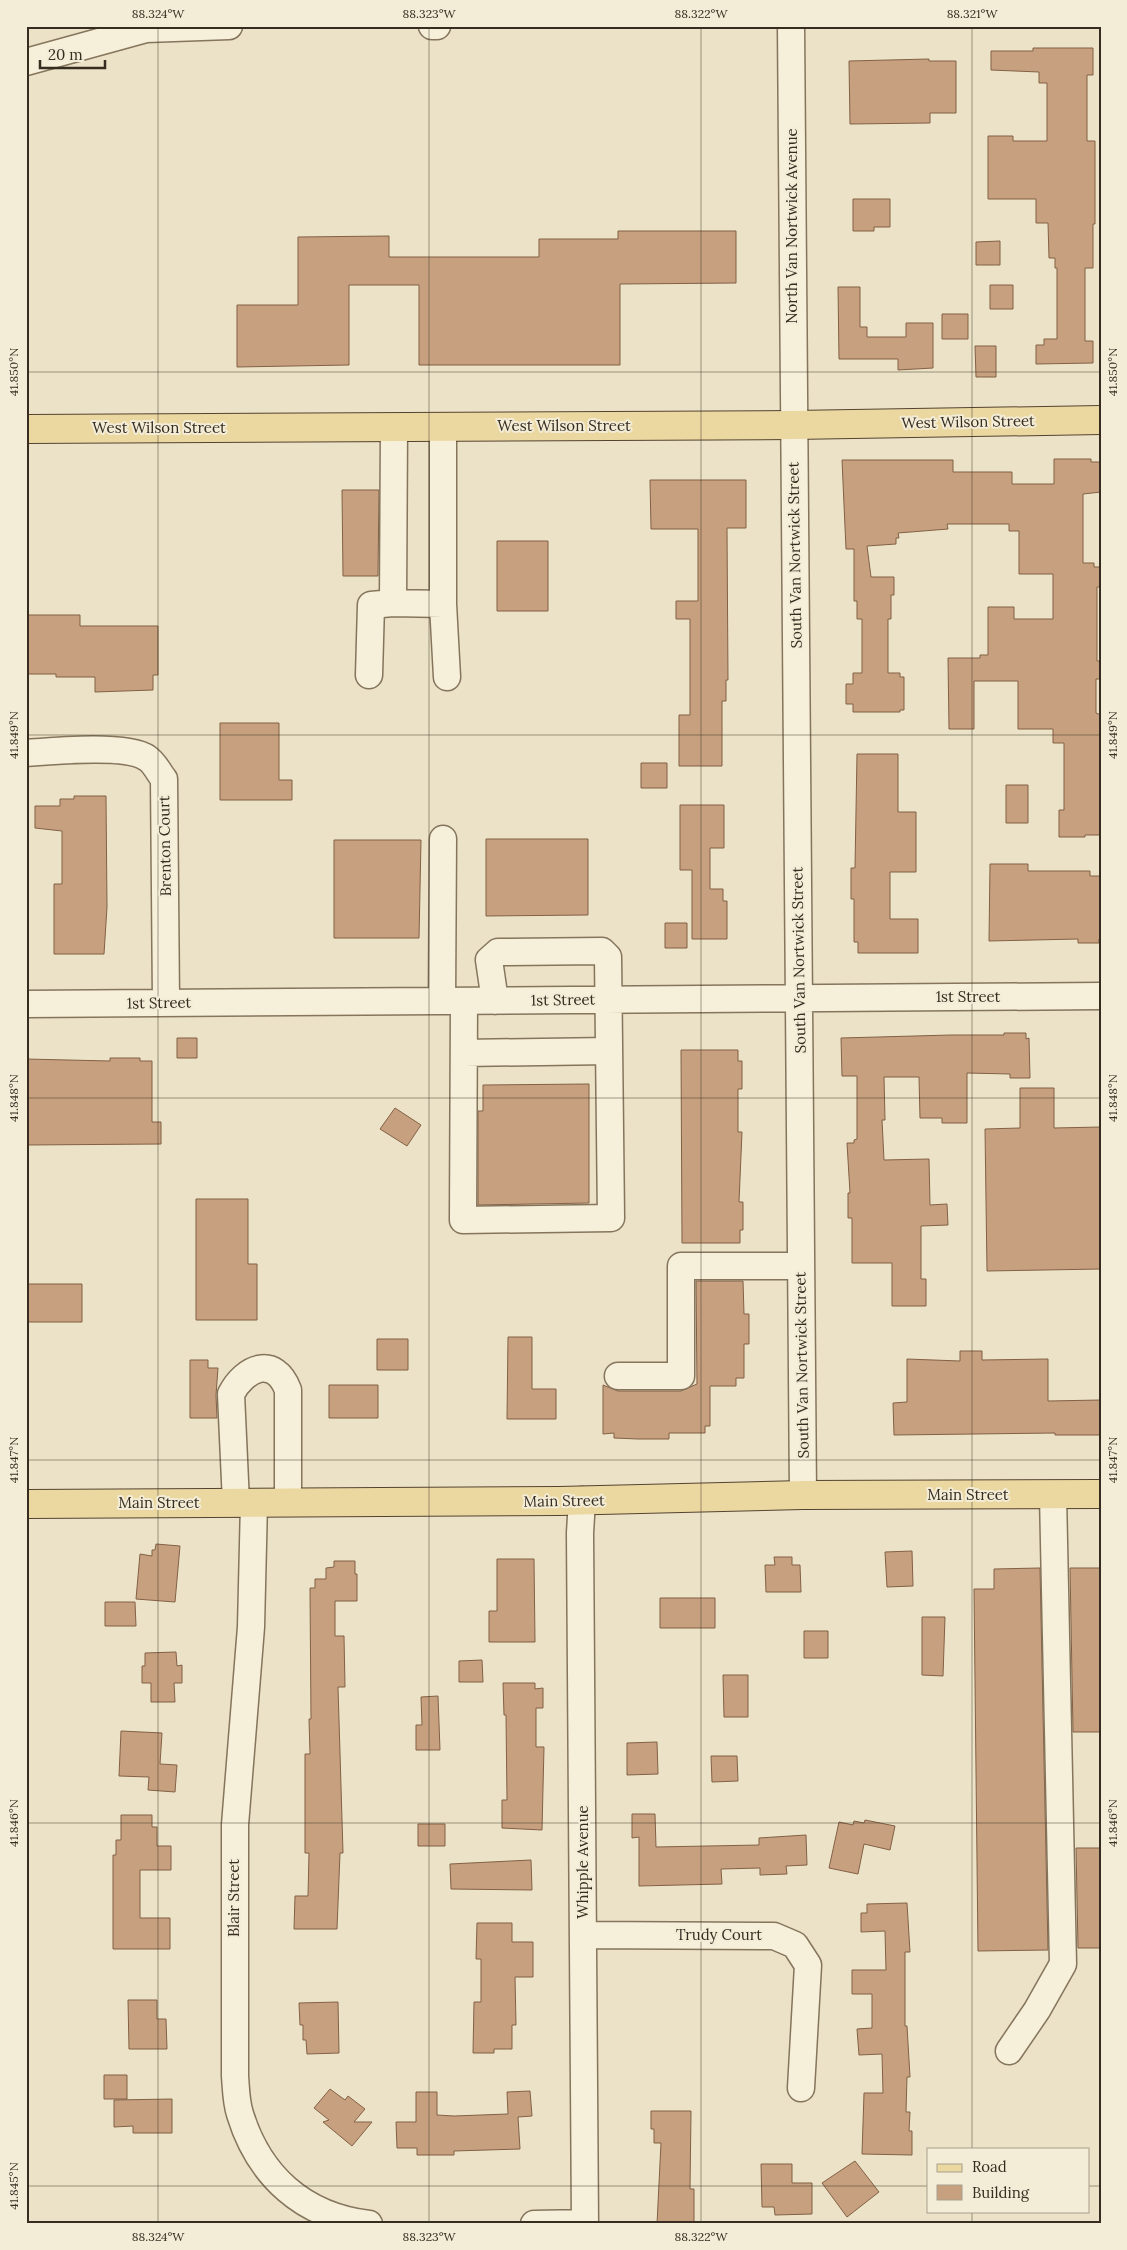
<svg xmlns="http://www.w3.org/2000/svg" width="1127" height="2250" viewBox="0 0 1127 2250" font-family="Lora,serif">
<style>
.building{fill:#c6a07f;stroke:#836145}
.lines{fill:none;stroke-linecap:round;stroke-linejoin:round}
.minor-casing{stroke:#85755d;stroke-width:29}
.major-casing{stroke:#544331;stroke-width:30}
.minor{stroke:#f6efd9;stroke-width:26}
.major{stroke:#ebd8a1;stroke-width:28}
.ticks{fill:none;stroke:#372c20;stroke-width:1;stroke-opacity:0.45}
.labels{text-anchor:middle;stroke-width:4;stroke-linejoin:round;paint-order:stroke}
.street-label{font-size:15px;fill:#372c20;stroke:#f3ecd6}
.neatline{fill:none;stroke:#372c20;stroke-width:2}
.ticks-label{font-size:12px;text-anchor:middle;fill:#372c20}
</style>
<rect width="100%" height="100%" fill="#ebe2c7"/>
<path class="building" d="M 1033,48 L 1093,48 L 1093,75 L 1087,75 L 1087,141 L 1095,141 L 1095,224 L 1093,224 L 1093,268 L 1085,268 L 1085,341 L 1093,341 L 1093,363 L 1036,364 L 1036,345 L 1044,345 L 1044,339 L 1057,339 L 1057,268 L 1055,268 L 1055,258 L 1049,258 L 1048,223 L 1036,223 L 1036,199 L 988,199 L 988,136 L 1013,136 L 1013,141 L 1047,141 L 1047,83 L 1039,83 L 1039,72 L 991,70 L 991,51 L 1033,51 Z
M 929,59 L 929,61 L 956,61 L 956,113 L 930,113 L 930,123 L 850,124 L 849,61 Z
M 853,199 L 890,199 L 890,227 L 874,227 L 874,231 L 853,231 Z
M 618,231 L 736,231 L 736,283 L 620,284 L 620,365 L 419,365 L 419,285 L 349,285 L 349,365 L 237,367 L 237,305 L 298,305 L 298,237 L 389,236 L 389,257 L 539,257 L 539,239 L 618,239 Z
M 1000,241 L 1000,265 L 976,265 L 976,242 Z
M 990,285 L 1013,285 L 1013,309 L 990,309 Z
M 838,287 L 860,287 L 860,327 L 867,327 L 867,337 L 906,337 L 906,323 L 933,323 L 933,368 L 898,370 L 898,359 L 839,359 Z
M 942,314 L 968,314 L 968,339 L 942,339 Z
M 975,346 L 996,346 L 996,377 L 976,377 Z
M 1054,459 L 1091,459 L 1091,462 L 1101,462 L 1101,492 L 1083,494 L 1083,563 L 1094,563 L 1094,567 L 1101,567 L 1101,587 L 1097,587 L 1097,661 L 1101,661 L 1101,679 L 1096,679 L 1096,713 L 1101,715 L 1101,835 L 1085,835 L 1085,837 L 1059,837 L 1059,810 L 1064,810 L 1064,743 L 1053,743 L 1053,729 L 1018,729 L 1018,681 L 974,681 L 974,729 L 949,729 L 948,658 L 980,658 L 980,655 L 988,655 L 988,607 L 1014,607 L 1014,619 L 1053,619 L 1053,574 L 1019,574 L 1019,531 L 1009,531 L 1009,524 L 947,524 L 948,529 L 898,533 L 899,538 L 896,538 L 896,544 L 867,546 L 871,577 L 894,577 L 894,595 L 891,595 L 891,619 L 888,619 L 888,673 L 900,673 L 900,677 L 904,677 L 904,710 L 900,710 L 900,712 L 853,712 L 853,704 L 846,704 L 846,684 L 853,684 L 853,673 L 862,673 L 862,619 L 857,619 L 857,601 L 854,601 L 854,549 L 846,549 L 842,460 L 953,460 L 953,472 L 1012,472 L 1012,484 L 1054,484 Z
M 650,480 L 746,480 L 746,528 L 727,528 L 728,680 L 726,680 L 726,701 L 722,701 L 722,766 L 679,766 L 679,715 L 690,715 L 690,619 L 676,619 L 676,601 L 698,601 L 698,529 L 651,529 Z
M 342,490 L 379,490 L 378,576 L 343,576 Z
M 497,541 L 548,541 L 548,611 L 497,611 Z
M 26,615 L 80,615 L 80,626 L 158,626 L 158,675 L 153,675 L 153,690 L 95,692 L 95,677 L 56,677 L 56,674 L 26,674 Z
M 220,723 L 279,723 L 279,780 L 292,780 L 292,800 L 220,800 Z
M 857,754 L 898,754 L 898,812 L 916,812 L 916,872 L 890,872 L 890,919 L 918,919 L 918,953 L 858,953 L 858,942 L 854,942 L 854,899 L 851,899 L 851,868 L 855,868 Z
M 641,763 L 667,763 L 667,788 L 641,788 Z
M 1006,785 L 1028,785 L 1028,823 L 1006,823 Z
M 74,796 L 106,796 L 107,907 L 104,954 L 54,954 L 54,884 L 62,884 L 62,831 L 35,828 L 35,806 L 60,806 L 60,799 L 74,799 Z
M 680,805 L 724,805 L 724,848 L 710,848 L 710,889 L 723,889 L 723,901 L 727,901 L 727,939 L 692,939 L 692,870 L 680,870 Z
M 486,839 L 588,839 L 588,915 L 486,916 Z
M 334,840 L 421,840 L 419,938 L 334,938 Z
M 990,864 L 1028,864 L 1028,871 L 1090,871 L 1090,876 L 1101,876 L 1101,938 L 1099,939 L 1099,943 L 1078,943 L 1078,939 L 989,941 Z
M 665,923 L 687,923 L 687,948 L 665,948 Z
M 1004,1033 L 1026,1033 L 1026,1039 L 1029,1038 L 1030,1078 L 1010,1078 L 1010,1074 L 967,1073 L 967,1123 L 942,1123 L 942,1118 L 920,1118 L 919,1077 L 884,1077 L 885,1120 L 882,1120 L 884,1160 L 929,1159 L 930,1205 L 947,1204 L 948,1225 L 921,1226 L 921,1279 L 926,1279 L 926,1306 L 892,1306 L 892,1263 L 852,1263 L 852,1218 L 848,1218 L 848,1193 L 850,1193 L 847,1143 L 854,1143 L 854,1140 L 857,1139 L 857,1076 L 842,1076 L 841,1038 L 951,1035 L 1004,1035 Z
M 177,1038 L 197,1038 L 197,1058 L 177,1058 Z
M 681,1050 L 738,1050 L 738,1061 L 742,1061 L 742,1089 L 738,1089 L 738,1132 L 742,1132 L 739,1202 L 743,1202 L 743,1230 L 740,1230 L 740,1243 L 682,1243 Z
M 110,1058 L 140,1058 L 140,1061 L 152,1061 L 152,1122 L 161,1122 L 161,1144 L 26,1145 L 26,1059 L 110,1061 Z
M 589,1084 L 589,1203 L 478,1205 L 478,1111 L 483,1111 L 483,1085 Z
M 1020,1088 L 1054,1088 L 1054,1128 L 1101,1127 L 1101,1269 L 987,1271 L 985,1129 L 1020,1128 Z
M 395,1108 L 421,1125 L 407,1146 L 380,1129 Z
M 196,1199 L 248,1199 L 248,1264 L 257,1264 L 257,1320 L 196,1320 Z
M 696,1281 L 743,1281 L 744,1314 L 749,1314 L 749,1344 L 744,1344 L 744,1378 L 736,1378 L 736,1386 L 710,1386 L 710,1426 L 705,1426 L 705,1433 L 669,1433 L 669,1439 L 638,1439 L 614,1438 L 614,1433 L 603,1434 L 603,1385 L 618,1391 L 681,1391 L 697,1384 Z
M 26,1284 L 82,1284 L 82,1322 L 26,1322 Z
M 508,1337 L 532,1337 L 532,1389 L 556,1389 L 556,1419 L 507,1419 Z
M 377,1339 L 408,1339 L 408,1370 L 377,1370 Z
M 960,1351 L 982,1351 L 982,1360 L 1048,1359 L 1048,1401 L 1101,1400 L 1101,1435 L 1055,1435 L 1055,1433 L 894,1435 L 893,1403 L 907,1402 L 907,1359 L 960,1361 Z
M 190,1360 L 208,1360 L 208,1368 L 218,1368 L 216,1395 L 217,1418 L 190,1418 Z
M 329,1385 L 378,1385 L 378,1418 L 329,1418 Z
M 156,1544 L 180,1546 L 175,1602 L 136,1599 L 140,1554 L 152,1556 L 152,1550 L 155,1550 Z
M 912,1551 L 913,1586 L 887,1587 L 885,1552 Z
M 774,1557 L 792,1557 L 792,1565 L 800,1565 L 801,1592 L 766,1592 L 765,1565 L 775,1565 Z
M 497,1559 L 534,1559 L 535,1642 L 489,1642 L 489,1611 L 497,1611 Z
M 334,1561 L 355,1561 L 355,1574 L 357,1574 L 357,1601 L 335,1601 L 335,1636 L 344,1636 L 345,1687 L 338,1687 L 343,1853 L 340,1853 L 337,1929 L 294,1929 L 295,1896 L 308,1896 L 309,1853 L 305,1853 L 305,1754 L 310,1754 L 309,1719 L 311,1719 L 310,1588 L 315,1588 L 315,1579 L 326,1579 L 326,1568 L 334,1567 Z
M 1040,1568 L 1048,1950 L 978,1951 L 974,1589 L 994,1589 L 994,1569 Z
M 1070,1568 L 1101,1568 L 1101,1732 L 1073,1732 Z
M 660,1598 L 715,1598 L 715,1628 L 660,1628 Z
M 105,1602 L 135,1602 L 136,1626 L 105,1626 Z
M 922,1617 L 945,1617 L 943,1676 L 922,1675 Z
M 804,1631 L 828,1631 L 828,1658 L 804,1658 Z
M 176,1652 L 177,1666 L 182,1665 L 182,1683 L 174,1683 L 175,1702 L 151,1702 L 151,1683 L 142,1683 L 142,1666 L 145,1666 L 145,1653 Z
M 482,1660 L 483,1682 L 459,1682 L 459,1661 Z
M 723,1675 L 748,1675 L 748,1717 L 724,1717 Z
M 503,1683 L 535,1683 L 535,1689 L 543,1688 L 543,1708 L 536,1708 L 536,1747 L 544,1747 L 542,1830 L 502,1828 L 502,1800 L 507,1800 L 506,1715 L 504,1715 Z
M 438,1696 L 440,1750 L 416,1750 L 416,1725 L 422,1725 L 421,1697 Z
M 121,1731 L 162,1733 L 160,1764 L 177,1765 L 175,1792 L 148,1790 L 149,1777 L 119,1776 Z
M 657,1742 L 658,1774 L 627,1775 L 627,1743 Z
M 711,1756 L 737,1756 L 738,1781 L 712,1782 Z
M 632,1814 L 655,1814 L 656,1847 L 759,1845 L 759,1838 L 806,1835 L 807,1865 L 786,1866 L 787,1874 L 760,1875 L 760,1868 L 721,1869 L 722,1884 L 639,1886 L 639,1837 L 632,1838 Z
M 121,1815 L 152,1815 L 152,1827 L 157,1827 L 157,1846 L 171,1846 L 171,1870 L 140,1870 L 140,1918 L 170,1918 L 170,1949 L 113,1949 L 113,1855 L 116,1855 L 116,1840 L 121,1840 Z
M 865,1820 L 895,1826 L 890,1850 L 864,1844 L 858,1874 L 829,1868 L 839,1822 L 853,1825 L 854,1821 L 864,1823 Z
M 418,1824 L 445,1824 L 445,1846 L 418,1846 Z
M 1076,1848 L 1101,1848 L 1101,1948 L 1078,1948 Z
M 531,1860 L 532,1890 L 451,1889 L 450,1864 Z
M 907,1903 L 910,1952 L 905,1952 L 905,2026 L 907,2026 L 910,2077 L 907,2077 L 906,2112 L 910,2112 L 909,2131 L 912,2131 L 912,2155 L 862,2154 L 864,2093 L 883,2093 L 882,2054 L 859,2055 L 857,2029 L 872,2028 L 872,1994 L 852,1994 L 852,1970 L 886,1970 L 885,1931 L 861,1932 L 861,1913 L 867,1913 L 867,1904 Z
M 477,1923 L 512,1923 L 512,1942 L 533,1942 L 533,1977 L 515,1977 L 516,2025 L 512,2025 L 512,2049 L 494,2049 L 494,2053 L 473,2053 L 474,2002 L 481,2002 L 481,1959 L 476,1959 Z
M 128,2000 L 157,2000 L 157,2019 L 166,2019 L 167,2049 L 129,2049 Z
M 338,2002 L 339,2053 L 307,2054 L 306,2040 L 303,2040 L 303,2025 L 300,2025 L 299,2003 Z
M 104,2075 L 127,2075 L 127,2099 L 104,2099 Z
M 330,2089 L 345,2100 L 348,2096 L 365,2109 L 354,2122 L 372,2122 L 352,2146 L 323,2122 L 329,2120 L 314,2108 Z
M 530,2091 L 532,2116 L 518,2117 L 520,2149 L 454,2151 L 454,2155 L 417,2155 L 417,2148 L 397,2148 L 396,2122 L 416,2122 L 416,2092 L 437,2092 L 437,2115 L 454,2116 L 508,2114 L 507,2092 Z
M 172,2099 L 172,2133 L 133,2133 L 133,2126 L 114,2127 L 114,2100 Z
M 651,2111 L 691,2111 L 690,2189 L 694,2189 L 694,2224 L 657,2224 L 661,2143 L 654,2143 L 654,2129 L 651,2129 Z
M 855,2161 L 879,2192 L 847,2217 L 822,2183 Z
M 761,2164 L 792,2164 L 792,2183 L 812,2183 L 812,2214 L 775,2215 L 774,2207 L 762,2207 Z"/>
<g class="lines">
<g class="minor-casing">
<path id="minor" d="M 432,26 L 437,26
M 791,26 L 803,1495
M 26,62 L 146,29 L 229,26
M 394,427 L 393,603 L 443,604
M 443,427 L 443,604 L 447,677
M 369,675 L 371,605 L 393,603
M 26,753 C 52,751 127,744 147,758 C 154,762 159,773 164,779 L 166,1002
M 442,1001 L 443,839
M 464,1001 L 463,1220 L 611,1218 L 608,957 L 602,951 L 498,952 L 489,960 L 495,1001
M 26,1004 L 1101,996
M 464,1053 L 609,1051
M 618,1376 L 681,1376 L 681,1266 L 801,1266
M 582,1500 L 580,1533 L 585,2224
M 236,1503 L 231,1394 C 245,1367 275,1355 288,1390 L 288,1502
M 254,1503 L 251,1627 L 235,1825 L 235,2076 C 236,2088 236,2102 240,2114 C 259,2176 303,2216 369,2224
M 583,1935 L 774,1936 L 795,1945 L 808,1965 L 801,2088
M 1009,2051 L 1037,2010 L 1063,1964 L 1053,1495
M 534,2224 L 585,2223"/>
</g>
<g class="major-casing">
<path id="major" d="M 26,429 L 793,425 L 1101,420
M 26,1504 L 559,1501 L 803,1495 L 1101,1494"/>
</g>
<use href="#minor" class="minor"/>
<use href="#major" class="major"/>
</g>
<path class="ticks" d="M 158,26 L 158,2224M 429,26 L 429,2224M 701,26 L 701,2224M 972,26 L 972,2149M 26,372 L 1101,372M 26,735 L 1101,735M 26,1098 L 1101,1098M 26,1460 L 1101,1460M 26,1823 L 1101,1823M 26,2186 L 928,2186M 1088,2186 L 1101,2186M 972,2211 L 972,2224"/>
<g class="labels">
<g class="street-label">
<text transform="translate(792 226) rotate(-90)" y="5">North Van Nortwick Avenue</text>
<text transform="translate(968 422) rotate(-1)" y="5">West Wilson Street</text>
<text x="564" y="431">West Wilson Street</text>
<text x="159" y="433">West Wilson Street</text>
<text transform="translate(795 555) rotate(-91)" y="5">South Van Nortwick Street</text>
<text transform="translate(165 846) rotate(-91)" y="5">Brenton Court</text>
<text transform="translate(799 960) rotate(-91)" y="5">South Van Nortwick Street</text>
<text x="968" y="1002">1st Street</text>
<text transform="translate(563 1000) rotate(-1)" y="5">1st Street</text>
<text transform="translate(159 1003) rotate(-1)" y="5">1st Street</text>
<text transform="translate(802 1365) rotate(-91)" y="5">South Van Nortwick Street</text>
<text x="968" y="1500">Main Street</text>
<text transform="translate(564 1501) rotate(-1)" y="5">Main Street</text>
<text x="159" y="1508">Main Street</text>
<text transform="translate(583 1862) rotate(-90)" y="5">Whipple Avenue</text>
<text transform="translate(234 1898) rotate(-90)" y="5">Blair Street</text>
<text x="719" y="1940">Trudy Court</text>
</g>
</g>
<rect width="1127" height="2250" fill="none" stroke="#f3ecd6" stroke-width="55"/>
<rect x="927" y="2148" width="162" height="65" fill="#f3ecd6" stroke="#a89f8d"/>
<rect x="937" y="2164" width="25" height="8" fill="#ebd8a1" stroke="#a89f8d"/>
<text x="972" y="2172" font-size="15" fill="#372c20">Road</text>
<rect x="937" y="2185" width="25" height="15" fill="#c6a07f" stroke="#a89f8d"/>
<text x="972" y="2198" font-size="15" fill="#372c20">Building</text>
<path d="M40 60v8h65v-8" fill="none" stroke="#372c20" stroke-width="2.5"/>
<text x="48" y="60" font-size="15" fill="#372c20" stroke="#f3ecd6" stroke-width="4" paint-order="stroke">20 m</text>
<rect x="28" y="28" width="1072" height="2194" class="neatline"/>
<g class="ticks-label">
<text x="158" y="18">88.324°W</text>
<text x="429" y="18">88.323°W</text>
<text x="701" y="18">88.322°W</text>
<text x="972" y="18">88.321°W</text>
<text transform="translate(14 372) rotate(-90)" y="4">41.850°N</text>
<text transform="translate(1113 372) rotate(-90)" y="4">41.850°N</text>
<text transform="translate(14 735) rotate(-90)" y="4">41.849°N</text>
<text transform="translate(1113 735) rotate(-90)" y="4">41.849°N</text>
<text transform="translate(14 1098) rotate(-90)" y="4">41.848°N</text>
<text transform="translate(1113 1098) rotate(-90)" y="4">41.848°N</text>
<text transform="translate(14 1460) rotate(-90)" y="4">41.847°N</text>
<text transform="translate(1113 1460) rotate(-90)" y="4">41.847°N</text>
<text transform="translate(14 1823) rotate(-90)" y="4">41.846°N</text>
<text transform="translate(1113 1823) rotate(-90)" y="4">41.846°N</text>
<text transform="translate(14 2186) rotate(-90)" y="4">41.845°N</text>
<text x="158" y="2241">88.324°W</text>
<text x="429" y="2241">88.323°W</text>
<text x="701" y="2241">88.322°W</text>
</g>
</svg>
